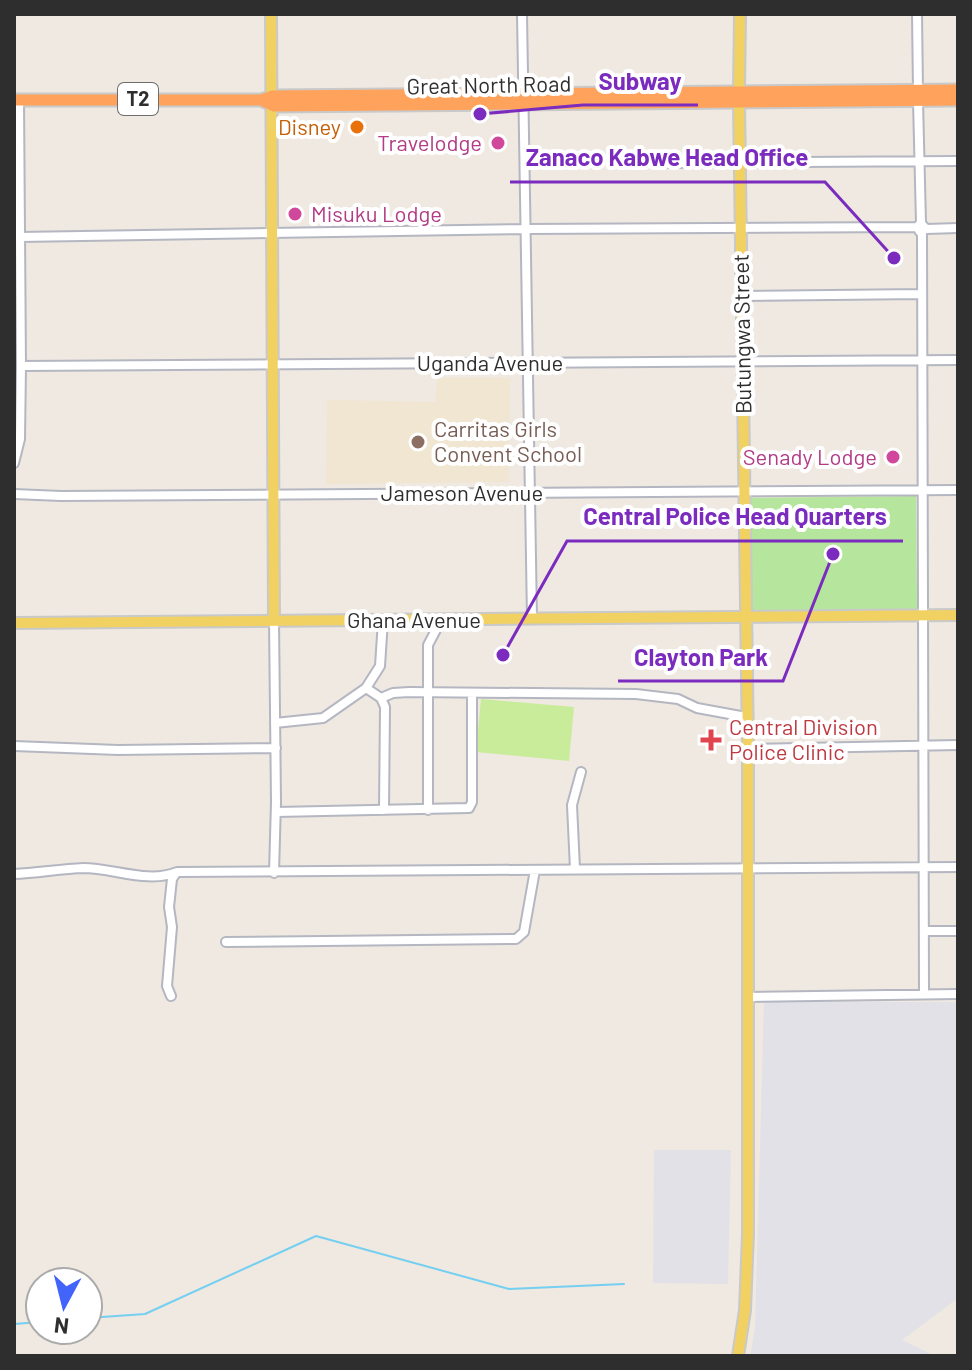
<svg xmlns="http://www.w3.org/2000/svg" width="972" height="1370" viewBox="0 0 972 1370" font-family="Barlow,sans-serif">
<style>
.industrial{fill:#e3e1e8}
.education{fill:#f0e6d1}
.green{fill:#b6e59e}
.pitch{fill:#c9ec9a}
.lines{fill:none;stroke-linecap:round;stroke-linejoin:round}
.stream{stroke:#75cff0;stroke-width:2}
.minor-casing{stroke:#b4b7c1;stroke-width:12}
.major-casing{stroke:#c9c9c9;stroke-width:14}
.highway-casing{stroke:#c9c9c9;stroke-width:15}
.minor{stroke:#fff;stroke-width:8}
.major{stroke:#f2d163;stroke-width:10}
.highway{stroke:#ffa35c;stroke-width:11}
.food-dot{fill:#e8710a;stroke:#fff;stroke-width:3}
.hotel-dot{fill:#d1479c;stroke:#fff;stroke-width:3}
.education-dot{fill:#8d6e63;stroke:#fff;stroke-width:3}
.health-dot{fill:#e0444e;stroke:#fff;stroke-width:3}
.labels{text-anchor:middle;stroke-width:8;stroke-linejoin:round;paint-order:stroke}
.shield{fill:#fff;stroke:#6d6d6d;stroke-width:2}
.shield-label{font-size:20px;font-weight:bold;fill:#2e2e2e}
.street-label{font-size:22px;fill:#2e2e2e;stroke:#fff}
.food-label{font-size:22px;fill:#c56008;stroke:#fff;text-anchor:end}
.hotel-label{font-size:22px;fill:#b23c85;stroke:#fff;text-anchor:end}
.education-label{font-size:22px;fill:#785e54;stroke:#fff;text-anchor:start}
.health-label{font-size:22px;fill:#be3a42;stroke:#fff;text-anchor:start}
.leader{fill:none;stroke:#7b2cbf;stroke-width:3}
.callout-dot{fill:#7b2cbf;stroke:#fff;stroke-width:3}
.callout-label{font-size:24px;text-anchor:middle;font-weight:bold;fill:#7b2cbf;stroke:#fff;stroke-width:8;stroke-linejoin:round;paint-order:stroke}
</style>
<rect width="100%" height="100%" fill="#efe9e1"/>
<path class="industrial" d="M 764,1002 L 958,1002 L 958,1298 L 902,1340 L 935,1356 L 750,1356 L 755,1328 Z
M 654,1150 L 731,1150 L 728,1284 L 653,1283 Z"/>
<path class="education" d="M 437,378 L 510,378 L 509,482 L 326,484 L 327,400 L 436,402 Z"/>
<path class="green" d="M 916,496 L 917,610 L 750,612 L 748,498 Z"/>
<path class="pitch" d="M 481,699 L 574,707 L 569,761 L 476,752 Z"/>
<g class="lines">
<path class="stream" d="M 88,1318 L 145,1314 L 316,1236 L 509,1289 L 624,1284
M 14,1324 L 40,1322"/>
<g class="minor-casing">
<path id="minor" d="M 522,14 L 532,619
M 917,14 L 918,90
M 918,101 L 921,223
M 658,163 L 958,161
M 926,229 L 958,228
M 922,233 L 924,994
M 19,237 L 526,229 L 917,227 L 921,223 L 926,229 L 920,232 L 917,227
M 741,296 L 922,294
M 21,366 L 958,360
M 14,463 L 20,439 L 21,366 L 19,100
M 14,494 L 61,496 L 958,490
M 274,621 L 276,802 L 274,873
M 366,688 L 381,698 L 385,707 L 384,810
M 381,698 L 393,693 L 409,692 L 636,694 L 678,699 L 697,708 L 746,717
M 275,723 L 323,718 L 366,688 L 380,666 L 383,620
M 14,746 L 118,750 L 276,748
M 748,749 L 958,745
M 428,810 L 428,645 L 437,628 L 436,619
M 276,812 L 469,808 L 472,802 L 472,693
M 575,869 L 572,805 L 581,772
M 14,874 C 37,873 60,869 83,868 C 114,868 148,884 177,872 L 958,867
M 924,931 L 958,931
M 226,942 L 516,939 L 524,932 L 535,870
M 171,996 L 167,986 L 172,927 L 169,907 L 172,879 L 176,873
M 747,997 L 958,994"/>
</g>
<g class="major-casing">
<path id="major" d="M 271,14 L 274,621
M 739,92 L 740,14
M 14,623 L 958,615
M 738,1356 L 745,1310 L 748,1234 L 748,749 L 739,102"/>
</g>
<g class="highway-casing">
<path id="highway" d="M 14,100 L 261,100 L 273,96 L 958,90
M 261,100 L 274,106 L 958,100"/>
</g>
<use href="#minor" class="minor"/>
<use href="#major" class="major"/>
<use href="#highway" class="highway"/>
</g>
<circle class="food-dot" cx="357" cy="127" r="8"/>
<g class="hotel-dot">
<circle cx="498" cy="143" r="8"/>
<circle cx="295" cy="214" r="8"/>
<circle cx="893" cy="457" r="8"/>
</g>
<circle class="education-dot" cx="418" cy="442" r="8"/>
<path class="health-dot" d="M707 728h8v8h8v8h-8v8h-8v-8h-8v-8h8z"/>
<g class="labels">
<rect class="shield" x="118" y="83" width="40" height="32" rx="6"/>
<g class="shield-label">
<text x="138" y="106">T2</text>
</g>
<g class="street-label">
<text transform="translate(489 85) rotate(-1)" y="8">Great North Road</text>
<text transform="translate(742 334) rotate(-91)" y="8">Butungwa Street</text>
<text x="490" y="371">Uganda Avenue</text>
<text x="462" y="501">Jameson Avenue</text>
<text x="414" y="628">Ghana Avenue</text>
</g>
<g class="food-label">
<text x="341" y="135">Disney</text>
</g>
<g class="hotel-label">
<text x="482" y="151">Travelodge</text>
<text x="311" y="222" text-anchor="start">Misuku Lodge</text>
<text x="877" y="465">Senady Lodge</text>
</g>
<g class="education-label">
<text x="434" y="437">Carritas Girls<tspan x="434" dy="25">Convent School</tspan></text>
</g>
<g class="health-label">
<text x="729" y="735">Central Division<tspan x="729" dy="25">Police Clinic</tspan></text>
</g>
</g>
<path class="leader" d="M480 114L583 105H698M894 258L825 182H510M503 655L567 541H903M833 554L783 681H618"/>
<g class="callout-dot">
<circle cx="480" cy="114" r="8"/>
<circle cx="894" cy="258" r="8"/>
<circle cx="503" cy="655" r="8"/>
<circle cx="833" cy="554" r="8"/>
</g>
<g class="callout-label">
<text x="640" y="90">Subway</text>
<text x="667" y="166">Zanaco Kabwe Head Office</text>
<text x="735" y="525">Central Police Head Quarters</text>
<text x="701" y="666">Clayton Park</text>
</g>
<rect width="972" height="1370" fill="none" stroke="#2e2e2e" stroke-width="32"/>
<g transform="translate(64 1306) rotate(187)"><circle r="38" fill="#ffffff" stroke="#ababab" stroke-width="2"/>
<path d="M0-6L14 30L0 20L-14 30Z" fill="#4264fb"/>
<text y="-12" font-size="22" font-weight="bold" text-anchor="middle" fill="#2e2e2e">N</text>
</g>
</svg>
